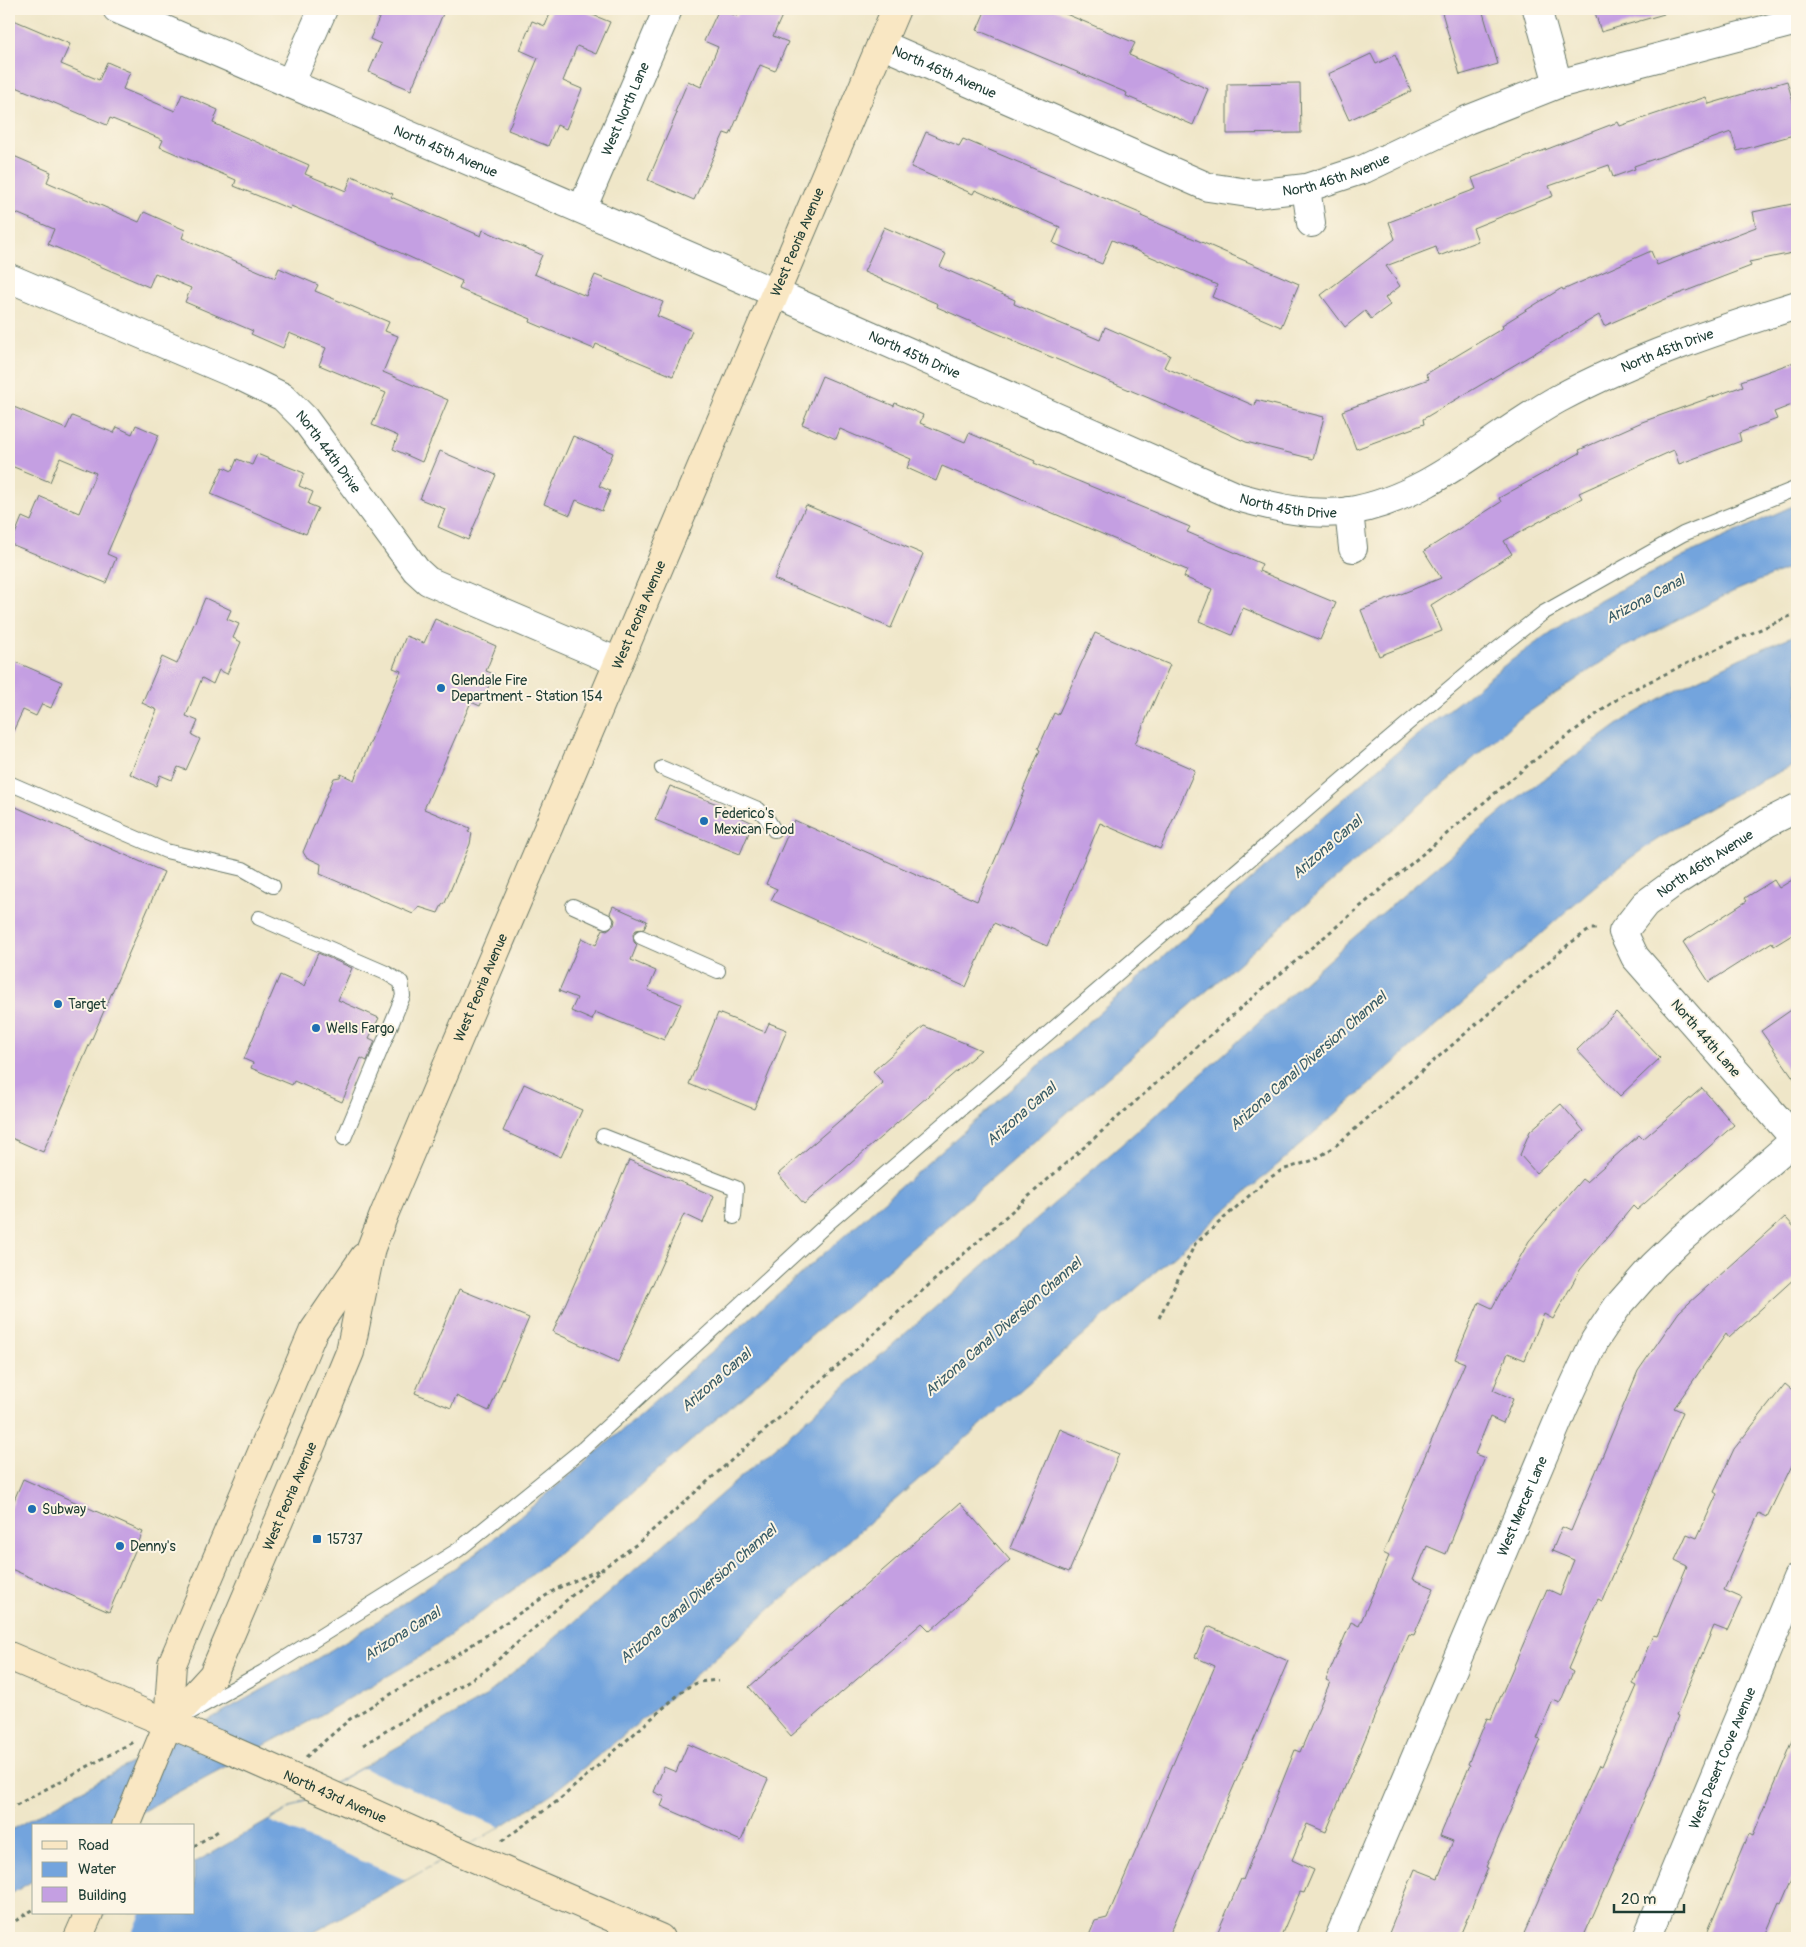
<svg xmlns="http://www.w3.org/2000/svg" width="1806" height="1947" viewBox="0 0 1806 1947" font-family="Pangolin,sans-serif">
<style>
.water{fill:#73a4dd;stroke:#497088}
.pier{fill:#efe6c8}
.building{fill:#c49fe2}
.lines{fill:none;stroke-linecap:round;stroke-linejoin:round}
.service-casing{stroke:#687868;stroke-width:16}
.minor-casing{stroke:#687868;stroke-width:30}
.secondary-casing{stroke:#687868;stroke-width:30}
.path{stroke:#687868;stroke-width:3;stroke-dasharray:4 4;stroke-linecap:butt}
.service{stroke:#fff;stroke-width:14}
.minor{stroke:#fff;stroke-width:28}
.secondary{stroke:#f9e7c3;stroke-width:28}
.secondary-bridge-casing{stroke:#687868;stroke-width:30;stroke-linecap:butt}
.secondary-bridge{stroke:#f9e7c3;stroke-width:28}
.poi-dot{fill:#1f6fb2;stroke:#fcf5e5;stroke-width:2}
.labels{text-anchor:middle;stroke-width:4;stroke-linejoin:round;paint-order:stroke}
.street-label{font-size:14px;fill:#1f3d34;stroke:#fcf5e5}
.poi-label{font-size:14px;fill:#1f3d34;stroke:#fcf5e5;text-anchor:start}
.water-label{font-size:15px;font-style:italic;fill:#385c67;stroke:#fcf5e5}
</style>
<rect width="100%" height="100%" fill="#fcf5e5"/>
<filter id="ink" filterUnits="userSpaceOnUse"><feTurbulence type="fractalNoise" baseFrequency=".02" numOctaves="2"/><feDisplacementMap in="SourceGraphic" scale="10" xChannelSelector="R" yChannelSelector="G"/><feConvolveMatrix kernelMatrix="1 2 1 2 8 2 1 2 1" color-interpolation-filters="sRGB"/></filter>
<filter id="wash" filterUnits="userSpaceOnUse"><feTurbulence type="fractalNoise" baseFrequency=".0096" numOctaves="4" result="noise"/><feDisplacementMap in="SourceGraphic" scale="20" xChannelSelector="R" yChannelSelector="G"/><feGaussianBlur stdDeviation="1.12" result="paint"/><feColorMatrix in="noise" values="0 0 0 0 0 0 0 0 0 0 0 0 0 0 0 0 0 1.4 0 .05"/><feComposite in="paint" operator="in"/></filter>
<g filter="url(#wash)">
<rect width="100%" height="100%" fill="#efe6c8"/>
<path class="water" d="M 1797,504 L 1797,565 L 1730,593 L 1619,650 L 1516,721 L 628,1496 L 517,1587 L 420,1657 L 319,1716 L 115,1826 L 34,1826 L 34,1880 L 9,1895 L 9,1831 L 305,1666 L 370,1626 L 475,1554 L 588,1460 L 1411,740 L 1505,665 L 1581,611 L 1683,556 Z
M 1797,634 L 1797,764 C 1739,790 1683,820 1632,857 C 1589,888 1550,927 1510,961 L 676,1692 L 554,1792 L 500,1827 L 304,1938 L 64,1938 L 107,1913 L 194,1913 L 194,1863 L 482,1699 L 591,1608 L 1176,1097 L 1353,938 L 1520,796 L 1630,716 L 1679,688 L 1741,658 Z"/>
<path class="pier" d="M 363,1768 L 500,1827 L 406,1880 L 269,1821 Z
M 108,1913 L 141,1913 L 131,1938 L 65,1938 Z"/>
<g id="blocks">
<path class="building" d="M 383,9 L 445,9 L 411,90 L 369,72 L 381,44 L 370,39 Z
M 552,9 L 578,9 L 610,22 L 596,54 L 577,46 L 563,81 L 582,89 L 566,129 L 557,125 L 548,146 L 508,130 L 538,58 L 520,50 L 532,21 L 545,26 Z
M 719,9 L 737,16 L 740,9 L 785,9 L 773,36 L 788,42 L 775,71 L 760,65 L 730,135 L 724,133 L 694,200 L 648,180 L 677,113 L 675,112 L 688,81 L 701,87 L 718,47 L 704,41 Z
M 986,9 L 1054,9 L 1135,43 L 1129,55 L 1208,89 L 1193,125 L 1126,96 L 1127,93 L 977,30 Z
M 1441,9 L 1482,9 L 1498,64 L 1460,75 Z
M 1594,9 L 1663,9 L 1664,14 L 1601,32 Z
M 9,18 L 70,44 L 61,64 L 99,80 L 107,62 L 130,72 L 123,89 L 175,111 L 182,94 L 218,110 L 213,123 L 309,165 L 305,174 L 346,191 L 352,176 L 393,194 L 391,197 L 481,236 L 483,230 L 542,255 L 534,274 L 586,296 L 595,275 L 663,302 L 657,316 L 692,331 L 673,376 L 596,344 L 594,349 L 530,322 L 531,319 L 459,289 L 462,281 L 392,249 L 291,206 L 290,209 L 234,186 L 236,180 L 160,147 L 163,140 L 110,118 L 107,125 L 9,84 Z
M 1371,54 L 1376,64 L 1395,55 L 1411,91 L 1349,120 L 1328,74 Z
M 1787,81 L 1797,116 L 1797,134 L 1737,151 L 1731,132 L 1634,166 L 1635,169 L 1613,177 L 1609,165 L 1549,186 L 1553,196 L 1473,228 L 1478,241 L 1439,256 L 1436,247 L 1386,266 L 1400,286 L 1385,298 L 1390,305 L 1371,319 L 1365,311 L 1345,327 L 1321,295 L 1395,239 L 1389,222 L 1476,189 L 1472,178 L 1618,122 L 1620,126 L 1706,97 L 1709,104 Z
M 1300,83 L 1301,133 L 1227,134 L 1227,84 Z
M 926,132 L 959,146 L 963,139 L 1142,214 L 1141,216 L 1299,284 L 1281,327 L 1212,297 L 1217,285 L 1112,240 L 1102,264 L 1053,243 L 1060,227 L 975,190 L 973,194 L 911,167 Z
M 9,154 L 51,172 L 47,182 L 139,222 L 144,212 L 185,230 L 182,238 L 275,278 L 279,268 L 318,285 L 315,291 L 389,322 L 385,331 L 398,336 L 383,372 L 448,400 L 422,462 L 393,449 L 398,436 L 372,425 L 386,393 L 319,365 L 326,348 L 289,333 L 283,348 L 251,334 L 253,331 L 185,302 L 191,288 L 155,273 L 149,287 L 48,244 L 54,229 L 9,210 Z
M 1797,203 L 1797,252 L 1749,262 L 1751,266 L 1668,298 L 1604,326 L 1599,315 L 1423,419 L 1424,424 L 1356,449 L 1342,411 L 1429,379 L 1426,374 L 1503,328 L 1502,325 L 1562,288 L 1563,290 L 1651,251 L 1657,265 L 1756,227 L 1753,212 Z
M 884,227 L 946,254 L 940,267 L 1015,300 L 1014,304 L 1100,340 L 1105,327 L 1170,355 L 1164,367 L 1255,406 L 1256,400 L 1324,417 L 1313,459 L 1246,442 L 1163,404 L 1013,341 L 1013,340 L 937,307 L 938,304 L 864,272 Z
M 1797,361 L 1797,403 L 1774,412 L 1777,419 L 1739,433 L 1741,441 L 1679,464 L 1674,450 L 1579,493 L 1582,498 L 1504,541 L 1512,554 L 1431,605 L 1442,631 L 1379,656 L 1361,610 L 1441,578 L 1424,551 L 1501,502 L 1499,498 L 1580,453 L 1579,450 L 1642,422 L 1743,386 L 1741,381 Z
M 822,376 L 894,406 L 895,403 L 923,415 L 920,423 L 965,442 L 969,433 L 1035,461 L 1034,463 L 1190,527 L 1187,532 L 1262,564 L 1259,571 L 1336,603 L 1320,640 L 1243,608 L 1232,635 L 1199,621 L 1212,589 L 1184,577 L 1187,570 L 942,466 L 936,481 L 907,468 L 911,459 L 840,429 L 836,439 L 802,424 Z
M 9,405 L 66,429 L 72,416 L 114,433 L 117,427 L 132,434 L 136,425 L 159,435 L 107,554 L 116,558 L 106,583 L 11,544 L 22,517 L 31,521 L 41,497 L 79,513 L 96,473 L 60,458 L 50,482 L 9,465 Z
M 573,436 L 613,453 L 599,486 L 610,491 L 602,511 L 576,500 L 570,515 L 544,504 Z
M 440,451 L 496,475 L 468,540 L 438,527 L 445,509 L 420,499 Z
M 257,454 L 304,473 L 299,486 L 313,492 L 308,504 L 318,508 L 306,534 L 211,494 L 223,467 L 232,471 L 237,459 L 252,465 Z
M 806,505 L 923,554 L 891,628 L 774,579 Z
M 205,598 L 231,610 L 227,619 L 239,624 L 233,638 L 241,642 L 227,674 L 219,670 L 213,684 L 202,678 L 186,716 L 198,721 L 192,735 L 200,739 L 186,770 L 178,767 L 172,780 L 160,775 L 156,786 L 130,774 L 157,710 L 142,703 L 162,657 L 177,664 Z
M 435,619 L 496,646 L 486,671 L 494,674 L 480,706 L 471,702 L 424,809 L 470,828 L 468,832 L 472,833 L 470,844 L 445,903 L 442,905 L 438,913 L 419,907 L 413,914 L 320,874 L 321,864 L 306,857 L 303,852 L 334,778 L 340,777 L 341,774 L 354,780 L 401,671 L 393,668 L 406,636 L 424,643 Z
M 1095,633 L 1170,665 L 1135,744 L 1195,770 L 1160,849 L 1100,823 L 1047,946 L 994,923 L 966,987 L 771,900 L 777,889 L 766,884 L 794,820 L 977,901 L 1025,791 L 1023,790 L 1040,750 L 1038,749 L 1054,713 L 1058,715 Z
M 9,659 L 62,682 L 51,708 L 42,704 L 36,716 L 23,710 L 9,740 Z
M 670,786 L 725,807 L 724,809 L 753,823 L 740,854 L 655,820 Z
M 9,804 L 164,872 L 43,1152 L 9,1137 Z
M 1797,877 L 1797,932 L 1774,946 L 1772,942 L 1709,982 L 1683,942 L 1747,901 L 1745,898 L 1774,880 L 1779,888 Z
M 613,906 L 647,921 L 644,929 L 636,930 L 633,934 L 634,942 L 637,945 L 631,960 L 656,971 L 648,990 L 681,1004 L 664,1040 L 595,1012 L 592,1020 L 571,1011 L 577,998 L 559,991 L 582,938 L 596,945 L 603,929 L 607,930 L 614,925 L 615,920 L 610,913 Z
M 318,953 L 352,968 L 338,1000 L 379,1018 L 369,1038 L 375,1041 L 367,1061 L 361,1058 L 342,1102 L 294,1081 L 292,1085 L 251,1068 L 253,1063 L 244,1059 L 280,975 L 304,986 Z
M 1797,1006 L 1797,1083 L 1761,1031 Z
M 1616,1012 L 1660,1058 L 1620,1096 L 1577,1050 Z
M 718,1013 L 765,1032 L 769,1023 L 787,1030 L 754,1109 L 706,1089 L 705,1091 L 689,1084 Z
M 924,1026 L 981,1050 L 804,1204 L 778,1174 L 883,1083 L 873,1071 Z
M 524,1084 L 582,1110 L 561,1157 L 503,1131 Z
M 1702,1088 L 1734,1125 L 1637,1210 L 1633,1206 L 1580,1270 L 1553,1319 L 1544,1314 L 1525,1360 L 1508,1353 L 1493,1390 L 1513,1399 L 1503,1423 L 1490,1417 L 1475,1454 L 1485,1458 L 1446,1554 L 1427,1546 L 1413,1579 L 1434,1588 L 1414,1635 L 1409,1634 L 1326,1832 L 1307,1824 L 1292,1860 L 1314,1870 L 1304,1893 L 1300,1892 L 1280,1938 L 1215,1938 L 1241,1879 L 1243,1880 L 1295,1750 L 1300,1752 L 1330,1682 L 1326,1680 L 1351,1622 L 1359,1626 L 1389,1556 L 1383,1553 L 1465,1363 L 1455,1359 L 1479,1302 L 1492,1308 L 1529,1241 L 1582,1179 L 1586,1182 L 1639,1135 L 1643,1139 Z
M 1561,1104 L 1584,1131 L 1536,1173 L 1520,1155 L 1530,1131 Z
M 629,1160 L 714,1196 L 703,1223 L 684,1214 L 618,1362 L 553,1332 Z
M 1785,1217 L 1797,1230 L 1797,1276 L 1729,1338 L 1726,1334 L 1674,1408 L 1683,1412 L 1602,1601 L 1598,1599 L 1568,1669 L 1573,1672 L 1560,1703 L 1553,1700 L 1537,1739 L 1541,1740 L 1486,1867 L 1488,1868 L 1459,1938 L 1387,1938 L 1415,1869 L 1438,1878 L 1453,1841 L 1440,1836 L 1470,1765 L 1468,1764 L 1487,1718 L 1491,1719 L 1547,1589 L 1560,1595 L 1574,1560 L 1552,1551 L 1562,1527 L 1571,1531 L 1638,1371 L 1679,1312 Z
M 459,1289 L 529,1318 L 489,1411 L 456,1396 L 451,1408 L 415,1393 Z
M 1785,1384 L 1797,1394 L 1797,1455 L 1767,1517 L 1759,1513 L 1724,1590 L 1742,1598 L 1727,1631 L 1714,1626 L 1676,1716 L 1678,1717 L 1650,1786 L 1583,1938 L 1522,1938 L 1599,1765 L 1602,1766 L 1637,1686 L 1633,1684 L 1653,1635 L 1657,1636 L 1687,1566 L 1675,1560 L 1687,1534 L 1697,1538 L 1717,1494 L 1714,1492 L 1734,1449 Z
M 1060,1429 L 1119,1454 L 1069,1572 L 1010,1548 Z
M 23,1479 L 143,1532 L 109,1612 L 9,1568 L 9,1512 Z
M 960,1503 L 1010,1560 L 930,1631 L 922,1623 L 791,1736 L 749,1687 Z
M 1208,1626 L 1288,1661 L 1168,1938 L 1088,1938 L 1095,1921 L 1107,1918 L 1215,1666 L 1195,1657 Z
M 1797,1731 L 1797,1867 L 1781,1904 L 1779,1903 L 1764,1938 L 1705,1938 L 1749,1834 L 1753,1836 Z
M 688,1744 L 768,1779 L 741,1841 L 661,1806 L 665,1797 L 654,1792 L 664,1767 L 676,1772 Z"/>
</g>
</g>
<g filter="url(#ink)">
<use href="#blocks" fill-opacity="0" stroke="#687868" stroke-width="1"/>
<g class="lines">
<g class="service-casing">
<path id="service" d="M 662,768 L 758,809 L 766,817 L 774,830
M 9,783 L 166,851 L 243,869 L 273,886
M 573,906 L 606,921
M 259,918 L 386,973 L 401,982 L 403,996 L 344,1138
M 641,937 L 718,971
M 603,1136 L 736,1188 L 734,1217
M 191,1712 L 263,1672 L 458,1550 L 584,1448 L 826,1225 L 1381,746 L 1472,669 L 1543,613 L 1683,534 L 1797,488"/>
</g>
<g class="minor-casing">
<g id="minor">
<path id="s1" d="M 117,9 L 775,293 L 1238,497 C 1274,507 1312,517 1350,511 C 1429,498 1490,437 1558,399 C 1634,358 1715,331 1797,305"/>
<path d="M 1537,9 L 1558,84"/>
<path id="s2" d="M 881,44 L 1208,187 L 1255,194 L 1306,188 L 1364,169 L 1467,120 L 1558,84 L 1797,21"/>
<path d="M 290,84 L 323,9"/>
<path d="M 1306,188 L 1311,223"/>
<path id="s3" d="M 582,209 L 668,9"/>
<path id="s4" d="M 9,278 L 242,377 L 283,397 L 304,418 L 416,570 L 428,581 L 618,662"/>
<path d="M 1349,511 L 1353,548"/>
<path id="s5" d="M 1795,1139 L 1635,957 L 1623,932 L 1645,904 L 1675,882 L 1767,823 L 1797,808"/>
<path id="s6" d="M 1339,1938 L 1564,1407 L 1595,1340 L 1617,1307 L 1654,1265 L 1681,1239 L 1797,1138"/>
<path id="s7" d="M 1647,1938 L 1797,1578"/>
</g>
</g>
<g class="secondary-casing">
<g id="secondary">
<path d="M 9,1656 L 217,1744"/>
<path id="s8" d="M 168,1724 L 213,1675 L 319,1427 L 350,1352 L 371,1248 L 385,1212 L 896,9"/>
<path d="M 126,1826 L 168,1724 L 172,1664 L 313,1332 L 364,1257"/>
<path d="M 458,1851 L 660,1938"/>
<path d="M 78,1938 L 89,1913"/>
</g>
</g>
<path class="path" d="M 1159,1318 L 1195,1244 L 1268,1179 L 1282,1170 L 1314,1160 L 1333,1148 L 1569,944 L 1591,929 L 1598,929
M 363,1745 L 486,1670 L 606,1566 L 637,1544 L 1260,991 L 1532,762 L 1624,694 L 1727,644 L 1797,613
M 306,1757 L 350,1719 L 467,1648 L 556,1589 L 603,1568
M 9,1809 L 133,1742
M 502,1841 L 559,1800 L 686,1688 L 699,1682 L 718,1680
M 194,1846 L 220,1830
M 9,1925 L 34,1909"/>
<use href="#service" class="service"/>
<use href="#minor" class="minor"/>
<use href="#secondary" class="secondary"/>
<g class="secondary-bridge-casing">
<g id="secondary-bridge">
<path id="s9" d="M 217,1744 L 458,1851"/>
</g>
</g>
<use href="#secondary-bridge" class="secondary-bridge"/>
</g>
</g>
<g class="poi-dot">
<circle cx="441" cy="688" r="5"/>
<circle cx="704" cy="821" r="5"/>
<circle cx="58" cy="1004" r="5"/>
<circle cx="316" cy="1028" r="5"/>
<circle cx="32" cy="1509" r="5"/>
<rect x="312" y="1534" width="10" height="10" rx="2.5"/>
<circle cx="120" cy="1546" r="5"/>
</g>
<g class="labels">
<g class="street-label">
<text dy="5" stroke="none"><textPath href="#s2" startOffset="69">North 46th Avenue</textPath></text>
<text dy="5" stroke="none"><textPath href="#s3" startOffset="109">West North Lane</textPath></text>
<text dy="5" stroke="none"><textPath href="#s1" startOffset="358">North 45th Avenue</textPath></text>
<text dy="5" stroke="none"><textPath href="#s2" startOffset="488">North 46th Avenue</textPath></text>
<text dy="5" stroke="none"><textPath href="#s8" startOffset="1616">West Peoria Avenue</textPath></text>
<text dy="5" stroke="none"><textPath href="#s1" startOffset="1694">North 45th Drive</textPath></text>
<text dy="5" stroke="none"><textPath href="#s1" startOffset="869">North 45th Drive</textPath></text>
<text dy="5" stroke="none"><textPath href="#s4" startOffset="370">North 44th Drive</textPath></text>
<text dy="5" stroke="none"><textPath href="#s1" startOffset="1274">North 45th Drive</textPath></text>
<text dy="5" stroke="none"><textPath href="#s8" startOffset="1211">West Peoria Avenue</textPath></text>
<text dy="5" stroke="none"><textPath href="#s5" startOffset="378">North 46th Avenue</textPath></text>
<text dy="5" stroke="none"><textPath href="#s8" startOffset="806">West Peoria Avenue</textPath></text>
<text transform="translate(1706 1038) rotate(49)" y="5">North 44th Lane</text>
<text dy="5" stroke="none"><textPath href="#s8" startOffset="261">West Peoria Avenue</textPath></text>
<text dy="5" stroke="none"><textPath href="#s6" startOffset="469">West Mercer Lane</textPath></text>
<text dy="5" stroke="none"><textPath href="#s7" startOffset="195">West Desert Cove Avenue</textPath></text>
<text dy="5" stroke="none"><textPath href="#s9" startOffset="129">North 43rd Avenue</textPath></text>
</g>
<g class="poi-label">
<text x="451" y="685">Glendale Fire<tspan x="451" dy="16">Department - Station 154</tspan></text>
<text x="714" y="818">Federico's<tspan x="714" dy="16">Mexican Food</tspan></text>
<text x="68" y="1009">Target</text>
<text x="326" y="1033">Wells Fargo</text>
<text x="42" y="1514">Subway</text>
<text x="327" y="1544">15737</text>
<text x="130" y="1551">Denny's</text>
</g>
<g class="water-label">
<text transform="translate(1645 599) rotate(-28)" y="5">Arizona Canal</text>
<text transform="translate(1327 847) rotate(-41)" y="5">Arizona Canal</text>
<text transform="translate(1308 1061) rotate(-41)" y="5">Arizona Canal Diversion Channel</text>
<text transform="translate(1021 1114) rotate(-41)" y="5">Arizona Canal</text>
<text transform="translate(1003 1327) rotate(-41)" y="5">Arizona Canal Diversion Channel</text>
<text transform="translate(716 1380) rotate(-41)" y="5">Arizona Canal</text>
<text transform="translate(698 1594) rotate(-41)" y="5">Arizona Canal Diversion Channel</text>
<text transform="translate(402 1634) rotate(-32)" y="5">Arizona Canal</text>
</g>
</g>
<rect width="1806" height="1947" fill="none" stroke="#fcf5e5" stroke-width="30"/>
<rect x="32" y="1824" width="162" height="90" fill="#fcf5e5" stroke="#a4ab9e"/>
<rect x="42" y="1841" width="25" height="8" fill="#f9e7c3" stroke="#a4ab9e"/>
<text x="78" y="1850" font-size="15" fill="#1f3d34">Road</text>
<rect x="42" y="1862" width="25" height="15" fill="#73a4dd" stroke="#a4ab9e"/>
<text x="78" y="1874" font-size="15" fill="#1f3d34">Water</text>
<rect x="42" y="1887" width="25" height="15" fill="#c49fe2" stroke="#a4ab9e"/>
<text x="78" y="1900" font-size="15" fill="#1f3d34">Building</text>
<path d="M1614 1904v8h70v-8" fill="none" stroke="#1f3d34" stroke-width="2.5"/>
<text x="1621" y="1904" font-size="15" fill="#1f3d34" stroke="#fcf5e5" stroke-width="4" paint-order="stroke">20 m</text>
</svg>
